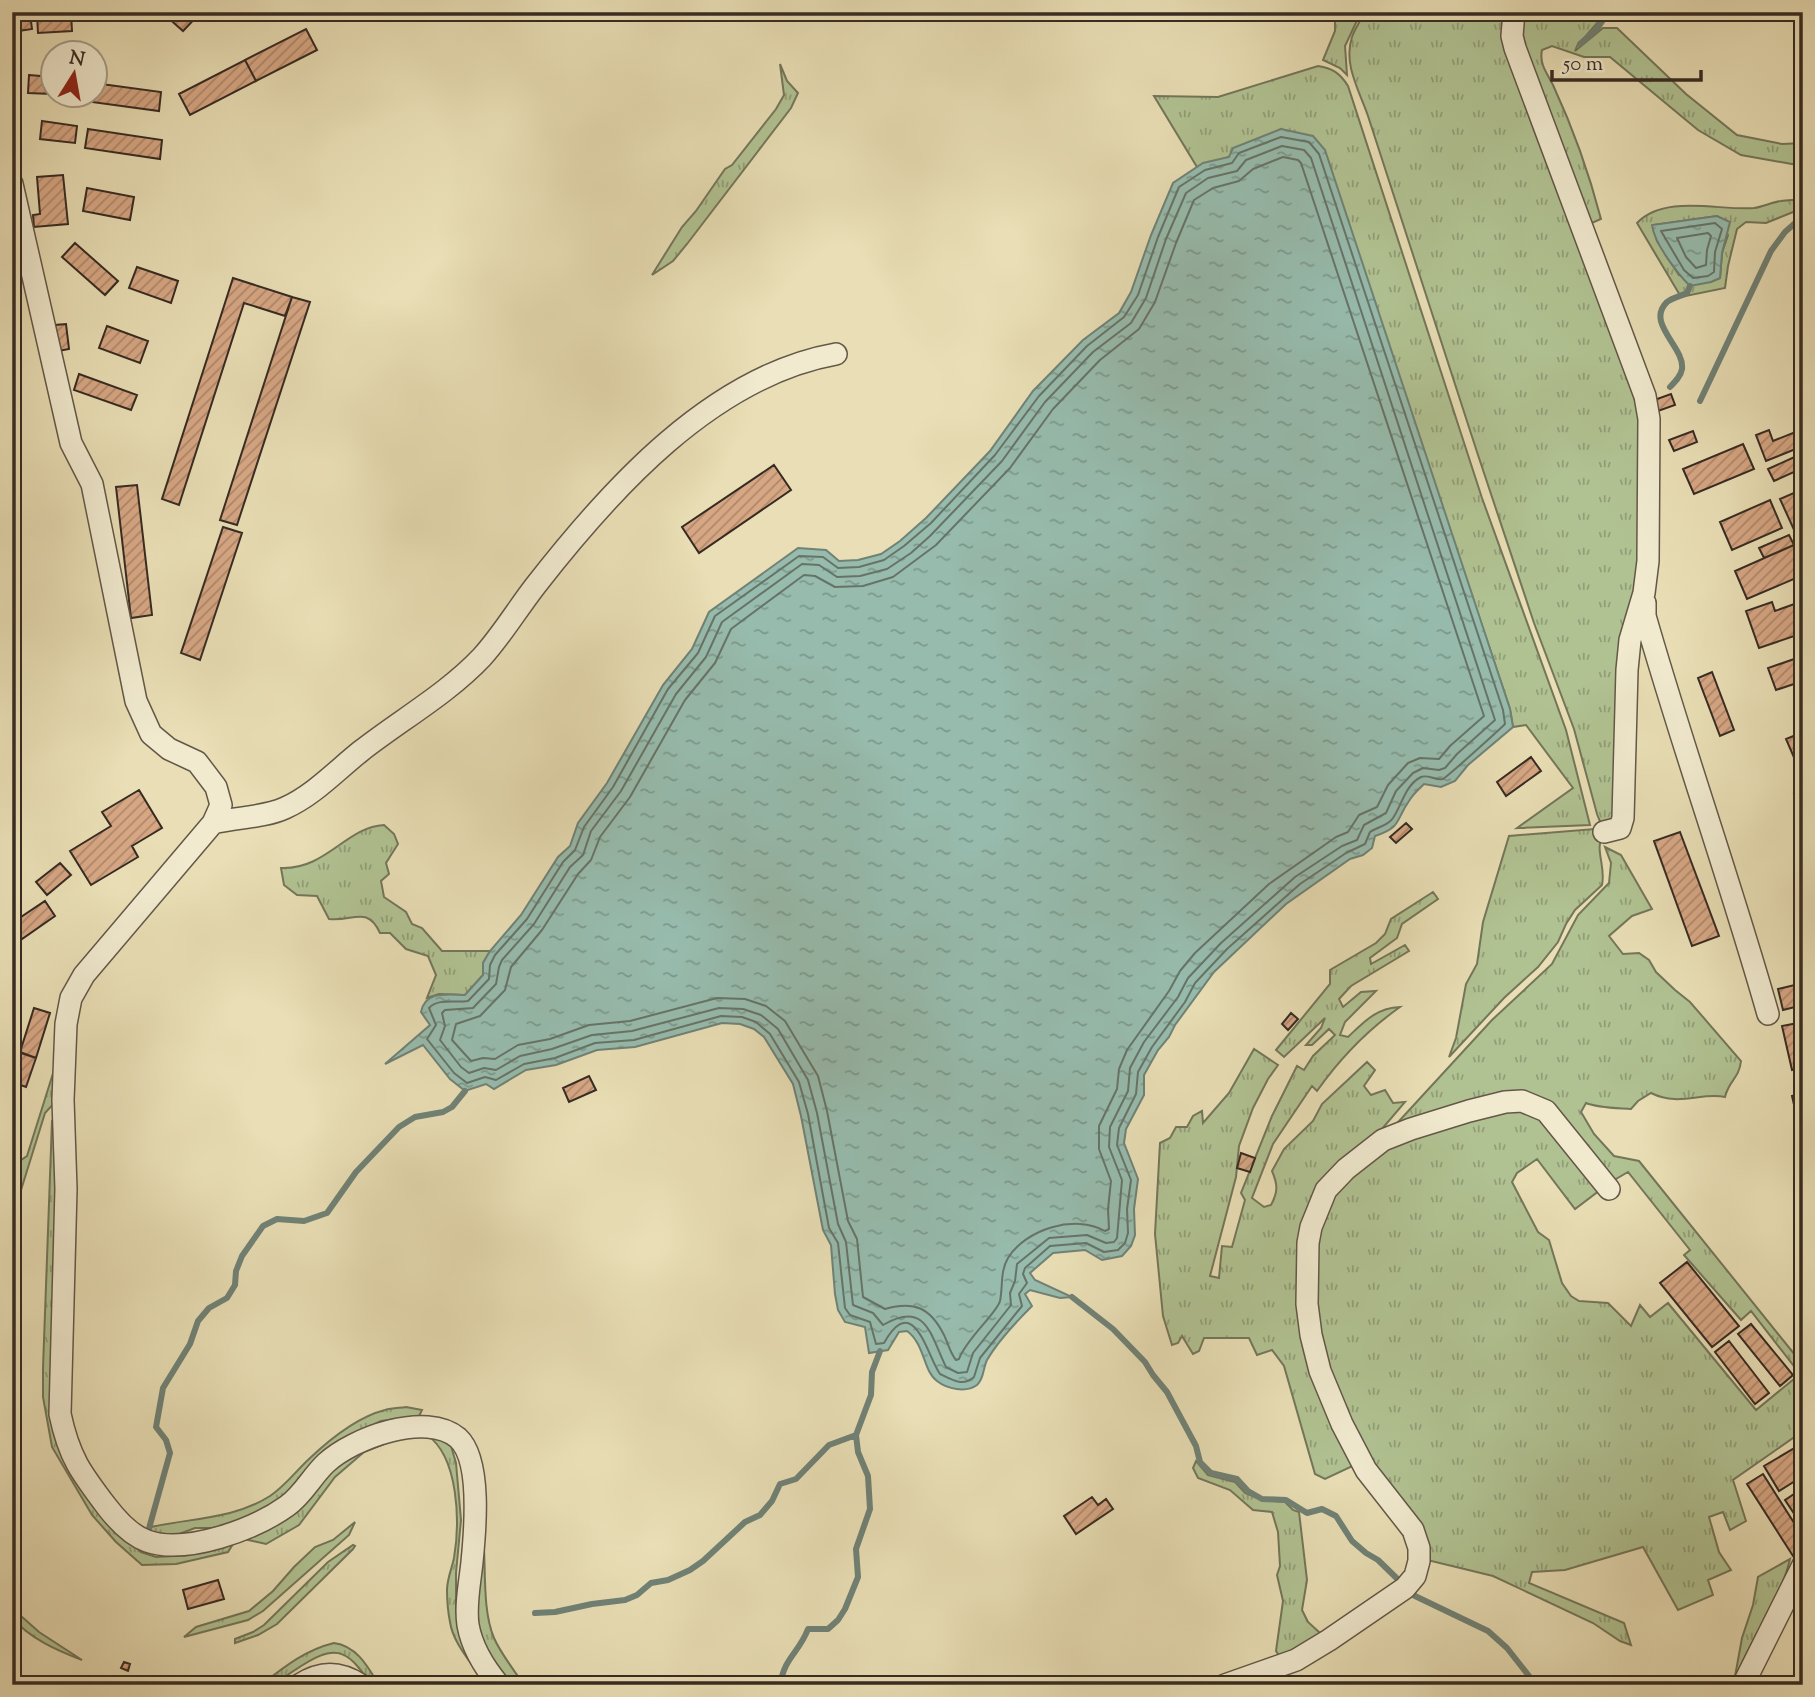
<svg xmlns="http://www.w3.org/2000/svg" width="1815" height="1697" viewBox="0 0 1815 1697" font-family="'Sorts Mill Goudy',serif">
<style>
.grass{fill:url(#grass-tufts);stroke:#74765a;stroke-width:2;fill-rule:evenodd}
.water{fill:url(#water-ripples);stroke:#708276;stroke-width:2}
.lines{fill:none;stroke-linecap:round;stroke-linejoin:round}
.shore{stroke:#667468;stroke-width:2}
.stream{stroke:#708276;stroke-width:6}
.building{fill:url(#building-hatch);stroke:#362b23;stroke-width:2}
.minor-casing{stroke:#635848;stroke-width:24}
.minor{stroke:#f1eacf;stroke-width:21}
</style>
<defs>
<pattern id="grass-tufts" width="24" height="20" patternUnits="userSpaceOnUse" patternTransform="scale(1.75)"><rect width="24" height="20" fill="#b1c292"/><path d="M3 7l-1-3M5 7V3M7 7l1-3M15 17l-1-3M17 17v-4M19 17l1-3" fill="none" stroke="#919e77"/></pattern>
<pattern id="water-ripples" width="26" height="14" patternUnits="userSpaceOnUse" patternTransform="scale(1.75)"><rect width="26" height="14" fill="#97bcae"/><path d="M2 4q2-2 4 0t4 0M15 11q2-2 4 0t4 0" fill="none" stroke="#7c998d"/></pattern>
<pattern id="building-hatch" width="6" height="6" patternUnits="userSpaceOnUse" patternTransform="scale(1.75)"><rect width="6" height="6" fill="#d7a784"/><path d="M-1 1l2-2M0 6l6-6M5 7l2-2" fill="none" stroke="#af886c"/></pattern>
</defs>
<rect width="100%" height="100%" fill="#e9deb5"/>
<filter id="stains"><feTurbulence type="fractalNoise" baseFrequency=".00286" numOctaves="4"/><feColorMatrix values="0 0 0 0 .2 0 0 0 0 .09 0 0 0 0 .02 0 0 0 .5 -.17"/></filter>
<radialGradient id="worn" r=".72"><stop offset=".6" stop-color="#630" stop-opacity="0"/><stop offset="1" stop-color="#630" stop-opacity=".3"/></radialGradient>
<path class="grass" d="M 1335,12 L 1361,12 L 1345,46 L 1347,75 L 1340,68 L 1323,60 L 1335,31 Z
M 1364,12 L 1484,12 L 1484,15 L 1502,21 L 1502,37 L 1596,286 L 1639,412 L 1646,468 L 1615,821 L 1601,824 L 1597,814 L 1574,729 L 1534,623 L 1477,452 L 1368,116 C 1359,90 1343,64 1352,37 C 1355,28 1361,21 1364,12 Z
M 1517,12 L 1593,12 L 1599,21 L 1577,46 L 1575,51 L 1603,28 L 1617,28 L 1686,94 L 1737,135 L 1782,144 L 1803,143 L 1803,166 L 1741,155 L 1698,130 L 1610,57 L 1584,57 L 1552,46 L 1542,50 C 1539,64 1547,73 1553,85 C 1573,128 1589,173 1601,219 L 1583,227 L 1542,112 Z
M 780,64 L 787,81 L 798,93 L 791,108 L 687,244 L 673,261 L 652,275 L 682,227 L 696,211 L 725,169 L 732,165 L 776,109 L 784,95 Z
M 1318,66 C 1332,68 1340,73 1348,86 L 1482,498 L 1566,730 L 1590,825 L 1517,828 L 1573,788 L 1526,725 L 1513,727 L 1510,709 L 1469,587 L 1281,129 L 1229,157 L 1197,167 L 1154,96 L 1218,97 Z
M 1803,199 L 1803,208 L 1766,223 L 1746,222 L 1737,229 L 1728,266 L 1725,288 L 1681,297 L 1637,223 C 1665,194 1720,211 1754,208 C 1763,207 1772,202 1781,201 C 1788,200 1795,200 1803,199 ZM 1717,216 L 1728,235 L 1722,253 L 1720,278 L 1710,282 L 1679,275 L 1657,241 L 1653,225 Z
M 384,825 L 394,834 L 398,844 L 386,863 L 389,874 L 381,881 L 384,897 L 406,912 L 412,924 L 422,928 L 442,951 L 490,951 L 483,963 L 483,975 L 465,995 L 439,994 L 427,998 L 436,975 L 428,956 L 406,949 L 390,933 L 380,933 C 367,905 353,922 329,919 L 317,896 L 297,895 L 284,885 L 281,868 C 326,870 346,827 384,825 Z
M 1595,829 L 1602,834 C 1595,852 1606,867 1602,885 L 1575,910 L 1566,924 L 1558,942 L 1538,967 L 1504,998 L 1449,1057 L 1456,1038 L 1466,984 L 1477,964 L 1483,922 L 1509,836 Z
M 1605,847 L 1621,855 L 1652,909 L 1632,916 L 1609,936 L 1623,954 L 1639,953 L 1649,960 L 1656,972 L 1675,990 L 1690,1002 L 1741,1061 C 1739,1079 1729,1080 1725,1097 C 1701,1092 1679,1107 1651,1093 L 1638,1101 L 1631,1109 C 1618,1108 1598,1108 1586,1103 L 1581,1112 L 1594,1134 L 1614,1156 L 1639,1161 L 1795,1355 L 1802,1349 C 1798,1334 1793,1317 1803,1305 L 1803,1431 L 1733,1480 L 1746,1521 L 1730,1530 L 1723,1512 L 1709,1517 L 1719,1552 L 1731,1570 L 1708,1580 L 1713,1595 L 1678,1610 L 1643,1547 L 1565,1570 L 1532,1572 L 1529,1583 L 1624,1623 L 1631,1645 L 1620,1641 L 1593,1623 L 1493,1576 L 1423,1559 L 1420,1539 L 1415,1530 C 1354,1436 1245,1254 1364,1162 C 1386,1146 1413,1130 1439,1123 C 1475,1115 1512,1095 1546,1118 L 1604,1187 L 1575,1209 L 1537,1159 L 1517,1173 L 1512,1182 L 1538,1232 L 1549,1240 L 1562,1283 L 1571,1296 L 1579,1301 L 1608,1303 L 1631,1326 L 1640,1305 L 1650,1317 L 1668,1303 L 1756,1410 L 1800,1374 L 1751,1311 L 1741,1320 L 1684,1255 L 1690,1250 L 1628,1172 L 1609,1183 L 1552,1109 C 1541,1099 1530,1096 1515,1095 L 1423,1119 L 1389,1132 L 1492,1020 L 1552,964 L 1578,915 L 1609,883 L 1611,863 Z
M 1433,892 L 1438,899 L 1402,924 L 1397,938 L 1370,958 L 1371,964 L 1405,945 L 1409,951 L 1351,986 L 1339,999 L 1343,1007 L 1361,992 L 1376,991 L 1345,1022 L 1340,1035 L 1348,1037 C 1364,1022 1376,1008 1400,1007 C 1366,1031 1341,1057 1317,1091 L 1312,1086 L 1273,1144 L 1252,1198 L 1264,1207 L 1271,1205 C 1278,1192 1278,1185 1272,1171 L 1284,1149 L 1313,1121 L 1322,1104 L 1367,1062 L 1375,1070 L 1364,1086 L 1371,1095 L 1385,1090 L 1393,1103 L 1405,1102 L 1364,1150 L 1331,1180 L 1303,1284 L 1359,1463 L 1325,1479 L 1315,1474 L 1284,1366 L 1272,1350 L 1257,1355 L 1249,1338 L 1204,1338 L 1199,1351 L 1193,1354 L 1182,1336 L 1178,1343 L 1172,1345 L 1163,1316 L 1155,1234 L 1160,1143 L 1170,1138 L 1176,1127 L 1187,1127 L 1193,1116 L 1202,1111 L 1203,1123 L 1229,1093 L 1254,1049 L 1278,1065 L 1268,1079 L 1253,1108 L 1239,1146 L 1236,1177 L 1210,1276 L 1219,1278 L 1222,1246 L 1232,1247 L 1245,1200 L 1241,1193 L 1272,1116 L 1297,1066 L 1304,1070 L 1313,1056 L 1335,1035 L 1329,1029 L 1312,1045 L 1306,1045 L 1321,1028 L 1325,1018 L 1284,1057 L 1276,1050 L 1330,984 L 1330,970 L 1376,943 L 1385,934 L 1391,919 Z
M 55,1067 L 57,1100 L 45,1113 L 12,1219 L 12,1166 L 27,1156 Z
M 57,1113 L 54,1271 L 56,1427 L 117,1530 L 141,1552 L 156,1557 L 174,1556 L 233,1544 L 228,1552 L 176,1564 L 142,1565 L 116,1542 L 92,1515 L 52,1447 L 43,1397 L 43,1368 L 52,1121 Z
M 406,1407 L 422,1410 L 419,1416 L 381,1421 L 360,1431 L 267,1510 L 221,1528 L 195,1528 L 171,1537 L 150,1534 L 151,1527 C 192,1518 234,1519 270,1496 C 285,1486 296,1471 309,1459 C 329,1440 357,1417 385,1410 C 392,1408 400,1408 406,1407 Z
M 430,1429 L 451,1446 L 456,1463 L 461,1520 L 456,1573 L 456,1612 L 482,1679 C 471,1662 453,1643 450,1622 C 448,1612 447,1600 447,1590 C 447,1579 452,1568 454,1558 C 460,1523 459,1457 427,1435 L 397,1439 L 364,1452 L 335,1477 L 299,1525 L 266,1544 L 248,1540 L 329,1469 L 366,1443 Z
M 1196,1461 L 1208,1475 L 1235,1482 L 1245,1493 L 1262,1500 L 1285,1502 L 1293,1510 L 1299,1512 L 1307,1580 L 1302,1610 L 1308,1622 L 1320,1633 L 1344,1625 L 1280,1657 L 1276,1651 L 1283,1601 L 1277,1575 L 1280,1566 L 1278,1532 L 1272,1512 L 1253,1510 L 1230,1490 L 1198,1478 L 1193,1468 Z
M 481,1517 C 488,1554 480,1605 494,1638 C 501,1654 514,1670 524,1685 L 512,1685 L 485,1648 L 474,1615 Z
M 355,1522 L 349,1535 L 263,1611 L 248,1620 L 184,1637 L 196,1627 L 249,1611 L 273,1591 L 294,1567 L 315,1547 L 333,1540 Z
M 353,1545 L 355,1546 L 353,1549 L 277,1624 L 258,1635 L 235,1643 L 235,1639 L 253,1632 L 264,1625 L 328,1562 Z
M 1790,1559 C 1780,1603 1749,1639 1734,1682 L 1742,1638 L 1753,1605 L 1758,1577 Z
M 12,1608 L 39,1632 L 82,1660 C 56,1650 31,1639 12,1618 Z
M 334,1643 C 357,1646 368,1667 379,1685 L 371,1685 C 346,1646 334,1644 295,1670 C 282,1678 277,1685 261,1685 C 284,1667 305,1650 334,1643 Z"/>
<path class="water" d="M 1281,129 L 1313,136 L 1325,150 L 1510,709 L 1513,727 L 1468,765 L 1455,781 L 1441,787 L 1424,784 C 1419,789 1413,794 1409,801 C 1395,821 1402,827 1375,836 L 1372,848 L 1363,855 L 1350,859 L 1286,904 L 1214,972 L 1175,1025 L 1169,1037 L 1158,1050 L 1144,1075 L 1144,1095 L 1126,1129 L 1124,1143 L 1138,1179 L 1134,1209 L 1135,1235 L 1131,1246 L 1122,1256 L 1102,1260 L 1085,1250 L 1053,1253 L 1030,1273 L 1035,1280 L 1072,1297 L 1060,1298 L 1030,1290 L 1025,1294 L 1032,1306 C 1016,1322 998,1341 987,1360 C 983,1368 984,1379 977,1385 C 966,1393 947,1389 937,1381 C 923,1371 925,1344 907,1331 L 899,1332 L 888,1350 L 869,1353 L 865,1327 L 845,1322 L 838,1310 L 835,1294 L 831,1245 L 823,1230 L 801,1116 L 793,1084 L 764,1037 L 754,1029 L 740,1024 L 722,1023 L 635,1047 L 597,1050 L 556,1065 L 526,1070 L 494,1089 L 486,1084 L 465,1091 L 450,1079 L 423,1045 L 385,1064 L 430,1025 L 421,1012 C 425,990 448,995 465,995 L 483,975 L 483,963 L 490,951 L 521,915 L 558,857 L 570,846 L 578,823 L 607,783 L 663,685 L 692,649 L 709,612 L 798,548 L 826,550 L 839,561 L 858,560 L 881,554 L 900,541 L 926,518 L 990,451 L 1033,391 L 1083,340 L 1119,313 L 1131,292 L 1151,235 L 1173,183 L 1203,163 L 1229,157 L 1233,148 Z
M 1717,216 L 1730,222 L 1722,253 L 1720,278 L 1711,282 L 1690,286 C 1677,273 1654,243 1652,225 Z"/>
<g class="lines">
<path class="shore" d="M 1281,137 L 1309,142 L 1319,154 L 1503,710 L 1505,724 C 1499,730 1447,777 1443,779 C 1436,781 1428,774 1421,777 C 1405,785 1402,805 1393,818 C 1388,826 1377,827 1370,832 L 1365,844 L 1346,853 L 1300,884 L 1227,949 L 1195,983 L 1185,1002 L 1152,1047 L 1138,1072 L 1136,1094 L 1119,1128 L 1117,1145 L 1131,1180 L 1127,1209 L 1128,1233 L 1125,1243 L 1118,1250 L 1104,1252 L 1086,1243 L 1050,1246 L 1025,1268 L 1023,1274 L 1027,1283 L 1019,1294 L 1022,1306 L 980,1358 L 974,1377 C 963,1387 952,1380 940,1374 C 927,1356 914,1290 884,1343 L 876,1344 L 870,1322 L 850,1315 L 845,1308 L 838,1243 L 829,1228 L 808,1114 L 799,1082 L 770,1034 L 756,1022 L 742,1017 L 721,1016 L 634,1040 L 595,1043 L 555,1058 L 524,1064 L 496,1080 L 485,1077 L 467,1083 L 454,1073 L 427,1039 L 436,1025 L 429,1008 C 438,998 455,1003 468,1001 L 489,979 L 490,965 L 495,955 L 527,919 L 563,862 L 575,850 L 584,827 L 613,787 L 668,689 L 698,653 L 715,616 L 799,556 L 823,557 L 838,568 L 859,567 L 884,560 L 904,546 L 931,523 L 995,455 L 1039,396 L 1087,346 L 1124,317 L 1138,295 L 1158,237 L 1179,187 L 1205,170 L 1232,163 L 1239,153 Z
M 1282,146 L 1304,150 L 1311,158 L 1495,720 L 1457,754 L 1445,768 L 1439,770 L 1423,768 L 1413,773 L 1396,791 L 1386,813 L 1364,825 L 1357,840 L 1342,846 L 1295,877 L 1221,943 L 1188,978 L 1178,997 L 1144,1042 L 1130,1068 L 1128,1091 L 1110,1127 L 1109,1147 L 1122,1180 L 1117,1238 L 1114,1242 L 1106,1243 L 1087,1235 L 1049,1238 L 1017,1264 L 1015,1281 L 1010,1293 L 1011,1305 L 973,1353 L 967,1372 L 958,1373 L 946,1367 C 930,1334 926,1300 883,1325 L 873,1313 L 853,1305 L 846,1242 L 838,1224 L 817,1113 L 808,1080 L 778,1029 L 761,1015 L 743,1009 L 719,1008 L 632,1031 L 592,1035 L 552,1049 L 520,1056 L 496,1070 L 484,1068 L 469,1073 L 461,1067 L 440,1040 L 445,1026 L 442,1013 L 445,1010 L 473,1008 L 496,984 L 499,967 L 502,960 L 534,924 L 570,867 L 583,855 L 591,831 L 621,791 L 676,694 L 706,657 L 722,622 L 802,564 L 819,565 L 837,577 L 860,576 L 887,569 L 911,553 L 930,536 L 1002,461 L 1045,402 L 1093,352 L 1131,323 L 1146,298 L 1166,239 L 1186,193 L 1208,178 L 1237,171 L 1246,160 Z
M 1283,157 L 1298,160 L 1301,163 L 1484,716 L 1450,746 L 1439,759 L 1420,758 L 1408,763 L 1388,785 L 1377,807 L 1359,815 L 1348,832 L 1336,837 L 1269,884 L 1195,953 L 1180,971 L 1169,991 L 1127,1050 L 1119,1069 L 1117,1089 L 1099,1126 L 1099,1149 L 1111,1181 L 1108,1209 L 1109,1229 L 1105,1231 C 1075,1214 1026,1229 1008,1258 C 1000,1271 1003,1287 1000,1301 C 997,1313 966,1339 959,1359 L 956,1360 C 950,1353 948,1343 944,1335 C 930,1307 914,1301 885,1309 L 863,1297 L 857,1239 L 848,1221 L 827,1111 L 818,1076 L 785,1021 L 766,1006 L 745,999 L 717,998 L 630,1021 L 589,1025 L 550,1039 L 518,1045 L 495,1059 L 483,1058 L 471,1061 L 452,1040 L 456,1024 L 480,1016 L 505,990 L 511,967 L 542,930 L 578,874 L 591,860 L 600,837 L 630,797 L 685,700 L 715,663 L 731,629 L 804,575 L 815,576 L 835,587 L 863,586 L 893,577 L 936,545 L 1010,468 L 1053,409 L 1100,360 L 1139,329 L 1155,302 L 1176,243 L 1194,200 L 1213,188 L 1239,181 L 1253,169 Z
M 1715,223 L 1722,229 L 1715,252 L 1714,272 L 1708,276 L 1693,278 L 1684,270 L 1661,231 Z
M 1708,233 L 1711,236 L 1707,250 L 1706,265 L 1696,268 L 1686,257 L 1677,238 Z"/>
<path class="stream" d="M 1580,44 L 1597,29 L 1608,12
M 1670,387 C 1675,382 1681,376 1682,369 C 1685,347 1645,323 1667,302 C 1672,298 1681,296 1687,293 L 1690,286
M 1700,401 L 1771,251 L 1785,232 L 1803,216
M 1072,1297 L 1113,1329 L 1145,1362 L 1153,1375 L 1167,1392 L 1196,1446 L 1200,1462 L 1211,1473 L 1237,1479 L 1248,1491 L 1262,1499 L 1286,1500 L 1307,1513 L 1322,1509 L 1336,1516 L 1352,1541 L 1366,1553 L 1378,1560 L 1415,1596 L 1488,1631 L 1507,1648 L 1536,1685
M 148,1532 L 170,1453 L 166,1440 L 156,1427 L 163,1388 L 190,1344 L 198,1321 L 209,1308 L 227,1298 L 235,1285 L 236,1271 L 242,1256 L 263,1226 L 277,1219 L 304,1221 L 327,1213 L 356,1172 L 399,1127 L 415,1117 L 443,1112 L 452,1107 L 465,1091
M 535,1613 L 555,1612 L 592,1604 L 625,1600 L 637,1595 L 651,1583 L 668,1580 L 690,1570 L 703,1561 L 745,1522 L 760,1515 L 772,1501 L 780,1484 L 796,1479 L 829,1445 L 856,1435
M 780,1685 C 785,1656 799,1653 808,1629 L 828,1629 L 838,1620 L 845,1609 L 858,1577 L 856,1549 L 870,1509 L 868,1476 L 858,1452 L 856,1435 L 871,1395 L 872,1372 L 880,1351"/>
</g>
<path class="building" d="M 71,12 L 72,31 L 38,33 L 37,15 Z
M 100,12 L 120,12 L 119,17 Z
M 170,12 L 201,12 L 183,31 L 166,16 Z
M 30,14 L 32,29 L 12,32 L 12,16 Z
M 306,29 L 317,50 L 256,81 L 245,60 Z
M 245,60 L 256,81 L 190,115 L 179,94 Z
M 29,75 L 52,77 L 52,94 L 28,93 Z
M 94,83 L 161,92 L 159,111 L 77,100 L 78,94 L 94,94 Z
M 42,121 L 77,126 L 75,143 L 40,139 Z
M 88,129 L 162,140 L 160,159 L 85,148 Z
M 63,175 L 68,224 L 34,227 L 33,215 L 40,214 L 37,177 Z
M 87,188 L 134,197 L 130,220 L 83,211 Z
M 75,243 L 118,281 L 105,295 L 62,257 Z
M 137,267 L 178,281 L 171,303 L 129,288 Z
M 233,278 L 292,297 L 285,316 L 244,303 L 179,505 L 162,499 Z
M 292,297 L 310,302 L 237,525 L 220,520 Z
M 66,324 L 69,349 L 58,351 L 55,325 Z
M 107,326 L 148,341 L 140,363 L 99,348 Z
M 79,374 L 137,395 L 131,410 L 74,390 Z
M 1671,394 L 1675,405 L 1658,411 L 1654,400 Z
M 1803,429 L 1803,446 L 1766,461 L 1756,435 L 1769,430 L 1773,441 Z
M 1693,431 L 1697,442 L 1674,451 L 1669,440 Z
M 1743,444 L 1754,469 L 1694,494 L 1683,469 Z
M 1799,455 L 1803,468 L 1774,481 L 1768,469 Z
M 774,465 L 791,490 L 699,553 L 682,527 Z
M 137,485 L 152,615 L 131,618 L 116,487 Z
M 1803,489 L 1803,529 L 1795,532 L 1780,499 Z
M 1770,500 L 1782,528 L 1732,550 L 1720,522 Z
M 223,527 L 242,533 L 200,660 L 181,653 Z
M 1789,535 L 1794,545 L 1764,558 L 1759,548 Z
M 1794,545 L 1803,566 L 1803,575 L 1747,599 L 1735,571 Z
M 1772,602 L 1775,611 L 1800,602 L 1803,608 L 1803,633 L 1759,648 L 1746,611 Z
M 1803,656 L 1803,681 L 1776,690 L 1768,668 Z
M 1712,672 L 1734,730 L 1720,736 L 1698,678 Z
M 1803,732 L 1803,767 L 1799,769 L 1786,739 Z
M 1531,757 L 1541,771 L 1506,796 L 1497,782 Z
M 139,790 L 162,828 L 132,846 L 138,857 L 91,885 L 70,851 L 111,826 L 102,812 Z
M 1803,792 L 1803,822 L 1802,822 L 1794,794 Z
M 1406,823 L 1412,829 L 1396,843 L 1390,837 Z
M 1680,832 L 1719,936 L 1692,946 L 1654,841 Z
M 60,863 L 71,875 L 47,895 L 36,882 Z
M 45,901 L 55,916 L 22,939 L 12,923 Z
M 1803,983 L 1803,1005 L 1783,1010 L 1778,989 Z
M 34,1008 L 50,1013 L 36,1058 L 20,1052 Z
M 1291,1013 L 1298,1019 L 1288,1030 L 1282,1024 Z
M 1803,1022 L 1803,1067 L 1792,1070 L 1782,1026 Z
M 12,1050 L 36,1058 L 26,1087 L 12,1082 Z
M 589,1076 L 596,1090 L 569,1102 L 563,1088 Z
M 1803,1093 L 1803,1121 L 1798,1122 L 1792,1096 Z
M 1241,1153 L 1255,1158 L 1250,1172 L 1237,1168 Z
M 1687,1262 L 1739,1326 L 1712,1347 L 1660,1283 Z
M 1751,1324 L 1793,1375 L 1780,1386 L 1738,1334 Z
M 1729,1341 L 1769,1393 L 1755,1404 L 1715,1352 Z
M 1803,1443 L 1803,1476 L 1779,1491 L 1764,1466 Z
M 1763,1474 L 1803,1537 L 1803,1550 L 1793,1556 L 1747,1484 Z
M 1803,1488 L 1803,1527 L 1785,1500 Z
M 1092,1497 L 1098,1505 L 1106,1499 L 1113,1509 L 1076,1534 L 1064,1516 Z
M 218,1580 L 224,1599 L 188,1609 L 183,1590 Z
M 1803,1652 L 1803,1675 L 1795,1676 L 1794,1653 Z
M 124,1662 L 130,1664 L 128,1671 L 121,1668 Z"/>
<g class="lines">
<g class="minor-casing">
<path id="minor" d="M 1514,12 L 1512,36 L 1515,48 L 1645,396 L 1649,419 L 1648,561 L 1644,593 L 1630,640 L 1627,670 L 1623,818 L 1620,828 L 1604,832
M 12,184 L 71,443 L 92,484 L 136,701 L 151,734 L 169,749 L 197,762 L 216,787 L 221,805 L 213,823 L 84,975 L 71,998 L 66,1024 L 63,1100 L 66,1189 L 60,1414 C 69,1457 81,1473 107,1507 C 117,1520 130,1535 147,1541 C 186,1555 255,1529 287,1506 C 303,1495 312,1476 326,1463 C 353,1438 426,1411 458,1438 C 482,1460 475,1532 472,1562 C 470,1582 465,1605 468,1625 C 472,1648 484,1667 499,1685
M 1645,603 L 1645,616 C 1683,749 1730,880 1768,1014
M 213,823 C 236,817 263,818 285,808 C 314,795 337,770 361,751 C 402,719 447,694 482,657 C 502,635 518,608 536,585 C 610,490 712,376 836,354
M 299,1685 C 321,1671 339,1671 361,1685
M 1225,1685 L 1296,1660 L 1329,1640 L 1405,1588 L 1415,1576 L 1419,1561 L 1419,1548 L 1413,1530 L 1366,1470 L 1342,1424 L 1320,1371 L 1311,1335 L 1307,1304 L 1308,1243 L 1311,1227 L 1326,1190 L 1346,1169 L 1383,1140 L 1411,1129 L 1469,1111 L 1505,1102 L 1522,1101 L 1546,1111 L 1609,1189
M 1743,1685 L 1803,1565"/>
</g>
<use href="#minor" class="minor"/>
</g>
<rect width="1815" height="1697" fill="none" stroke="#e9deb5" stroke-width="42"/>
<rect x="14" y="14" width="1787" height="1669" fill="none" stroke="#362b23" stroke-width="3.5"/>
<rect x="21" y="21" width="1773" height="1655" fill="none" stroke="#362b23" stroke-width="2"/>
<g transform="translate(74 74) rotate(11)"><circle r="33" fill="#f1eacf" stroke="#a69e8a" stroke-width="2"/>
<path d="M0-5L12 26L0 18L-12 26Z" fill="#8f2418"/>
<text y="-10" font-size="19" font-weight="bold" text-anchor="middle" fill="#362b23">N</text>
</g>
<path d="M1552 70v10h149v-10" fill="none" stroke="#362b23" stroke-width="3.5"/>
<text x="1563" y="70" font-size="21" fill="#362b23" stroke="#f1eacf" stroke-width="5" paint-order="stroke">50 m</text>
<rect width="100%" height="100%" filter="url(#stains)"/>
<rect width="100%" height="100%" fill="url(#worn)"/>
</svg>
